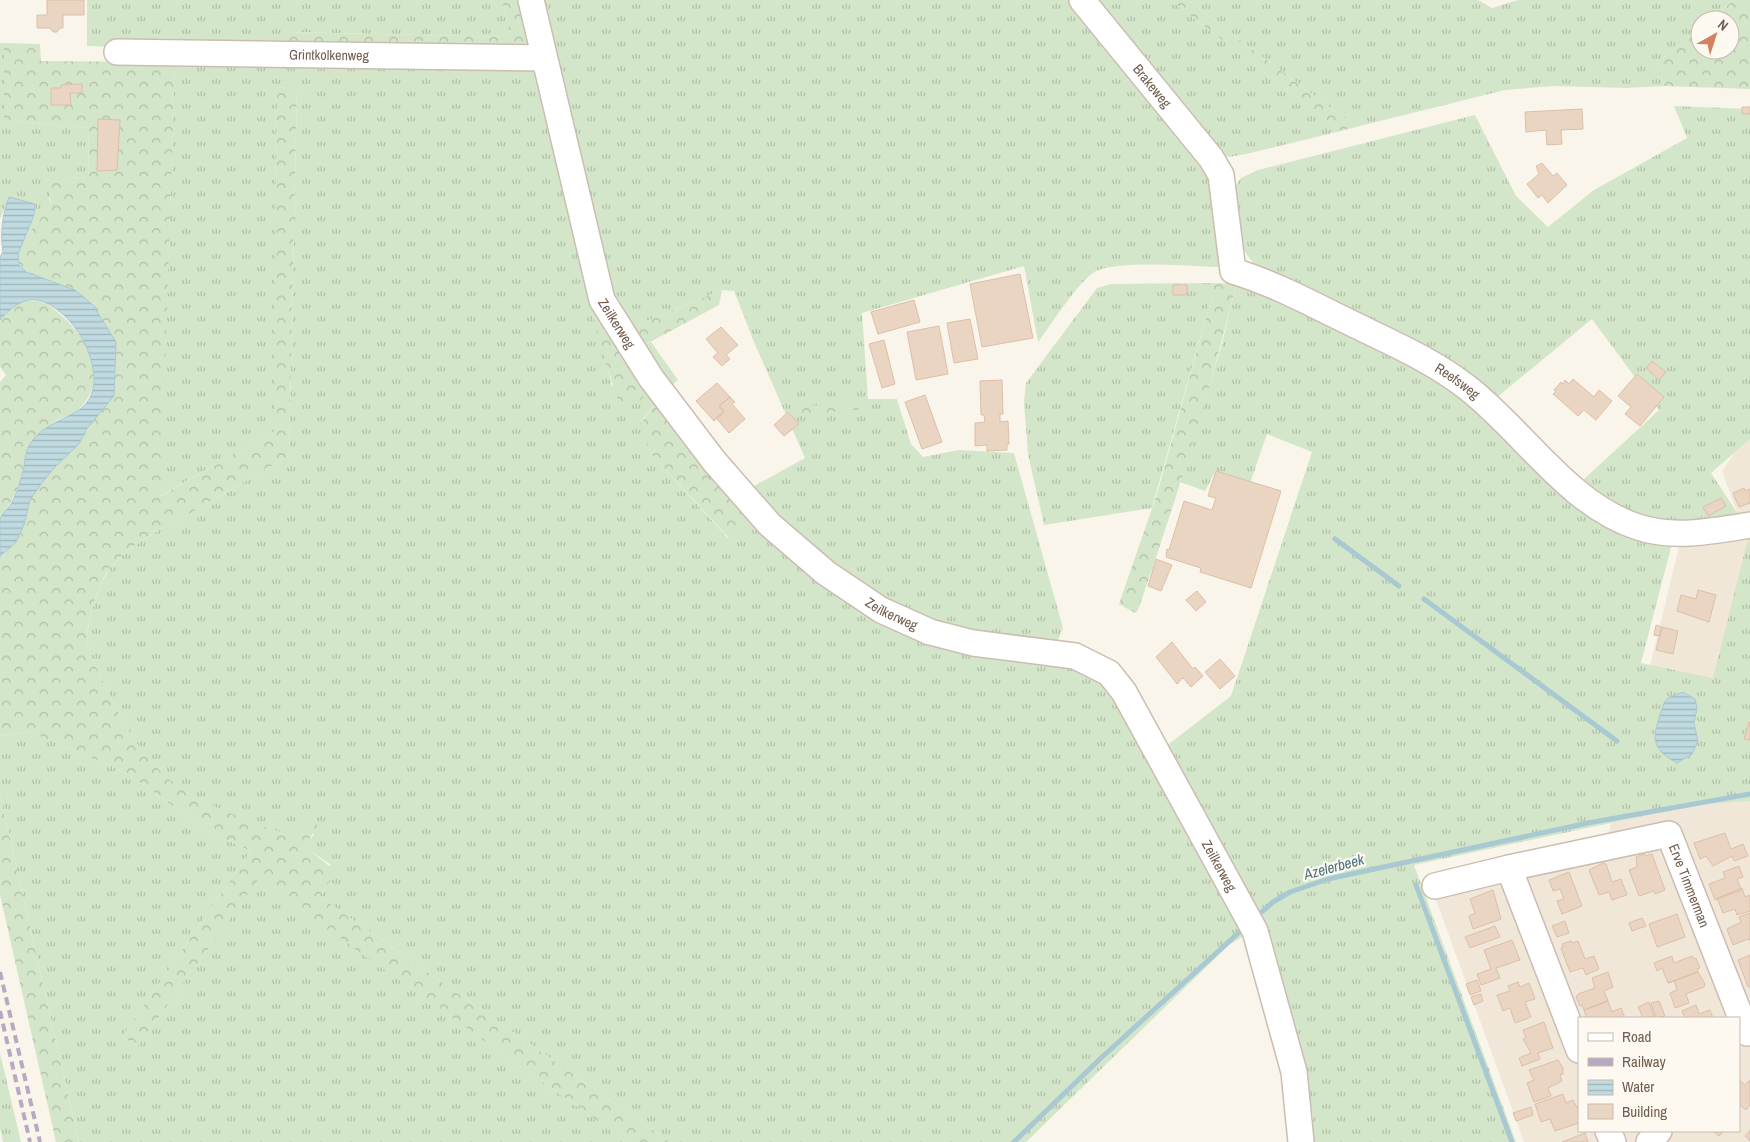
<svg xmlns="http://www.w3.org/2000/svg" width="1750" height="1142" viewBox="0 0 1750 1142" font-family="'Archivo Narrow',sans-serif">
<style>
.residential{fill:#f1e7d9;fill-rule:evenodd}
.grass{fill:url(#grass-tufts);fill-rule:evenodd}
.forest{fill:url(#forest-crowns)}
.garden{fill:#d3e6c9}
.water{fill:url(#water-rules);stroke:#a8c8d2}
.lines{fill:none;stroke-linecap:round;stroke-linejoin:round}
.stream{stroke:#a8c8d2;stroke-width:5}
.building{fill:#ead5c3;stroke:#dcbfa7}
.minor-casing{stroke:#cbbdb1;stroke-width:28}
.minor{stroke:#fff;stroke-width:25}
.rail{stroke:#b8a9c3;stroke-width:4;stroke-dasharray:8 5;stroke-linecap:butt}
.labels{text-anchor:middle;stroke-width:4.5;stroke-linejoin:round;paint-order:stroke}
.street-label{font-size:14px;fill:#715e50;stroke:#fdf9f0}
.water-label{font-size:15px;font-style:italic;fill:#4c7581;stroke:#fdf9f0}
</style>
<defs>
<pattern id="grass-tufts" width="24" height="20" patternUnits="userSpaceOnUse" patternTransform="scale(1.25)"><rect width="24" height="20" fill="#d3e6c9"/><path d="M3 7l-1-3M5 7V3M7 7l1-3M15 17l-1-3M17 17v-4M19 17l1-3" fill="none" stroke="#b0bea6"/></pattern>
<pattern id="forest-crowns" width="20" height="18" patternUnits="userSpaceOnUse" patternTransform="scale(1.25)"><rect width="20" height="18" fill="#d3e6c9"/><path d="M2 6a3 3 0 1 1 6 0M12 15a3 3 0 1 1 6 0" fill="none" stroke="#b0bea6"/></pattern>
<pattern id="water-rules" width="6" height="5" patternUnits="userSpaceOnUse" patternTransform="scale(1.25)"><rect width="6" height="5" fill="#c0dae1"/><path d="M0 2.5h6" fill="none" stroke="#a0b4b9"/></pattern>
</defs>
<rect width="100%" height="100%" fill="#faf5ea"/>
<path class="residential" d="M 1750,430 L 1750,1142 L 1524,1142 L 1428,878 L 1608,836 L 1681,539 L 1743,529 L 1722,471 ZM 1579,1018 L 1739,1018 L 1739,1131 L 1579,1131 Z"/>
<path class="grass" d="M 87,0 L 502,0 L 511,37 L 289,32 L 288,47 L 162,49 L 87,46 Z
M 537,0 L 1074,0 L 1218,187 L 1223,264 L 1218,267 C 1186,266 1123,260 1096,271 C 1080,279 1050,326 1038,342 L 1024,266 L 862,313 L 868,399 L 897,399 L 911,444 L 923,457 L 959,450 L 1014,453 L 1063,628 L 1056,645 L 1015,640 L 937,624 L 862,590 L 747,490 L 805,458 L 754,342 L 734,291 L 722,290 L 628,329 L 613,304 Z
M 1096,0 L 1170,0 L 1341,131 L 1246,154 L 1229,157 L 1221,154 Z
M 1187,0 L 1478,0 L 1492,8 L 1518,0 L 1734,0 L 1710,20 L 1700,20 L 1700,28 L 1657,64 L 1664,86 L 1627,88 L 1552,86 L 1505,90 L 1356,127 Z
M 0,43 L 4,43 L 4,120 L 88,128 L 89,177 L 66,178 L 49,198 L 51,205 L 22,241 L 28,230 L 9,198 L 0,219 Z
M 175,62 L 537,69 L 549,136 L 612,386 L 650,393 L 657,402 L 641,421 L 651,454 L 728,538 L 749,516 L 829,586 L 1035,658 L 1107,678 L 1249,933 L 1229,945 L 1026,1142 L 670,1142 L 319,896 L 330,881 L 330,864 L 310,851 L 305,845 L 314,834 C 304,831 297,833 288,833 C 261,831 199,802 177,786 C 140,758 118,716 100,675 C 95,665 88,651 87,639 C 87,625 97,590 104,578 C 123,545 166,527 198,509 C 228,491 259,473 289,456 L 297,89 L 277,87 L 275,431 L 160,496 Z
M 1674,106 L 1750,109 L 1750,439 L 1711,473 L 1738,514 C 1705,520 1649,527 1619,509 C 1607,502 1594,490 1583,480 L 1659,410 L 1592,319 L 1496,398 L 1261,270 C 1233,247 1238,222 1234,188 L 1241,178 L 1258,170 L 1475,115 L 1516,196 L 1548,227 L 1594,190 L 1687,138 Z
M 1212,283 L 1212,296 L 1152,508 L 1044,525 L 1028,454 L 1024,402 L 1026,383 L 1097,288 L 1111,284 Z
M 1236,284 L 1252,285 L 1424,364 L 1555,478 L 1674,536 L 1641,663 L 1713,678 L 1750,531 L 1750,801 L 1700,804 L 1414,865 L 1516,1142 L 1313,1142 L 1313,1116 L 1298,1046 L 1165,747 L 1231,696 L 1312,452 L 1267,434 L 1249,486 L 1214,474 L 1205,491 L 1180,482 L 1222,344 ZM 1695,712 L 1694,723 L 1698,741 L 1658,750 L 1655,727 L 1659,718 Z
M 30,732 L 112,766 L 134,778 L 206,830 L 251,851 L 122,1037 L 138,1046 L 258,879 L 627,1142 L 79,1142 L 0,795 L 0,736 Z
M 0,1053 L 21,1142 L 3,1142 L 0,1128 Z"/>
<path class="forest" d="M 502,0 L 521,0 L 534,52 L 288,47 L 288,32 L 511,37 Z
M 1170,0 L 1187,0 L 1356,127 L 1341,131 Z
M 1734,0 L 1750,0 L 1750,89 L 1664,86 L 1657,64 L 1700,28 L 1700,50 L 1730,50 L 1730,20 L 1710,20 Z
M 4,43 L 40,44 L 41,61 L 175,62 L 161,496 L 274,431 L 277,87 L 297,88 L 289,456 C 259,473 228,491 198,509 C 166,527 123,545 104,577 C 97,590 87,624 87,639 C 88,650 95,665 100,675 C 118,716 140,757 176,785 C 195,799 219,809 240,817 C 273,830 286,840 319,822 L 306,845 L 310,851 L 332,868 L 330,881 L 319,896 L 670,1142 L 627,1142 L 258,880 L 138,1046 L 122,1037 L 251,851 L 206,830 L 134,778 L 112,766 L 30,732 L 0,736 L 0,557 L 4,555 L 24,525 L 30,500 L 41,484 L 54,468 L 79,444 L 86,430 L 114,396 L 116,342 L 93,305 L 75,290 L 26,272 L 19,265 L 18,254 L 22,241 L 51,205 L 48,184 L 66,178 L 89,177 L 88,128 L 4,120 Z
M 1212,283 L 1236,284 C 1210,394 1175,503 1138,610 L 1135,613 L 1119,604 L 1157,494 L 1212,296 Z
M 722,290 L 719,305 L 639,348 L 628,329 Z
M 589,296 L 650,393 L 627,409 L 620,406 L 600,346 Z
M 40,300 C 77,321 118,372 78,410 C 72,415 64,416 57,420 C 48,425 35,437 29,446 C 25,451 25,461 24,468 C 19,487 11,504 0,519 L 0,382 L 6,375 L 0,367 L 0,320 L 7,312 L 23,301 Z
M 863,401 L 864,409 L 802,415 L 799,407 Z
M 657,402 L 749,516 L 729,538 L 651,454 L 639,425 Z
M 0,795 L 79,1142 L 56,1142 L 0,895 Z"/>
<path class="garden" d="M 651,342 L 678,380 L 672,385 L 645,345 Z"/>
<path class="water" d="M 9,197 L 35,204 L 34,215 L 18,254 L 19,265 L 26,272 L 75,290 L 93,305 L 116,342 L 114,396 L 86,430 L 79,444 L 54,468 L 41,484 L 30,500 L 24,525 L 16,542 L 0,557 C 0,546 0,529 0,519 C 2,514 8,509 11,504 C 17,493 21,479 24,468 C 25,461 25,452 29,446 C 39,428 57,422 74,413 C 101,399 96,369 86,346 C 78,328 62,309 42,301 C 26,295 9,309 0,320 L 0,257 L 3,252 C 0,234 2,215 9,197 Z
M 1683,692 L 1695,699 L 1697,708 L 1694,723 L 1698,741 L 1692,754 L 1677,763 C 1655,751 1651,742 1659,718 C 1666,699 1662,699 1683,692 Z"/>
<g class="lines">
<path class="stream" d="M 1335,539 L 1399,586
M 1424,599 L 1617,741
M 1416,885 L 1512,1142
M 1256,917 L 1273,902 L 1290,892 L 1328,879 L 1588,823 L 1750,794
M 1014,1142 L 1101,1058 L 1246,926"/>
</g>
<path class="building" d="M 47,0 L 84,0 L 84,15 L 63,15 L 63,28 L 60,28 L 57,32 L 53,32 L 50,28 L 37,28 L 37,15 L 47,15 Z
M 82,84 L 82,93 L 70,93 L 71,105 L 51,105 L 51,88 L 61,88 L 61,85 Z
M 1742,107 L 1750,107 L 1750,114 L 1742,114 Z
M 1582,109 L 1583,129 L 1561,130 L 1562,144 L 1547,145 L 1546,130 L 1526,132 L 1525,112 Z
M 98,119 L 120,120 L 117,170 L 97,171 Z
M 1542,163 L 1553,176 L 1557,173 L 1567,185 L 1548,203 L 1542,195 L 1538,198 L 1527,184 L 1539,174 L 1536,166 Z
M 1020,274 L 1033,338 L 982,347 L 970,284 Z
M 1173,285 L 1187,285 L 1187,295 L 1173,295 Z
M 914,300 L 920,322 L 878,334 L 871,312 Z
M 970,319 L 978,359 L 954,363 L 947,323 Z
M 939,326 L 948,374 L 916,380 L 907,332 Z
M 721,327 L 738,345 L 726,355 L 730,359 L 722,366 L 713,357 L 718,353 L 706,339 Z
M 884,340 L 895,384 L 882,388 L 869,344 Z
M 1652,361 L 1666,372 L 1659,380 L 1646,368 Z
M 1637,374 L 1664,397 L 1640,426 L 1625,414 L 1631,407 L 1618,396 Z
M 1573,379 L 1594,397 L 1599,390 L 1612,401 L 1596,420 L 1584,410 L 1578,416 L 1553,394 L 1556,392 L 1554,390 L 1561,382 L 1563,384 L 1565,380 L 1569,384 Z
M 1002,380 L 1003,414 L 1000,414 L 1000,422 L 1008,421 L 1009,444 L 1007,444 L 1007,450 L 987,451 L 987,445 L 975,446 L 975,423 L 985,422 L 984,415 L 981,415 L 980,381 Z
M 717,383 L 730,397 L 719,406 L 724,412 L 714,421 L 696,401 Z
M 925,395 L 942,442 L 922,449 L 905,402 Z
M 730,397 L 735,402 L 732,404 L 745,419 L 729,433 L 716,418 L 724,412 L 719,406 Z
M 788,412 L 799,424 L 784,436 L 774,425 Z
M 1216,471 L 1281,491 L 1251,588 L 1200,572 L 1201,568 L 1166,557 L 1167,549 L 1169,550 L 1184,501 L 1212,510 L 1216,498 L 1208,496 Z
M 1744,488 L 1745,491 L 1750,489 L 1750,503 L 1739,507 L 1733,493 Z
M 1721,498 L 1726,506 L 1708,516 L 1703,507 Z
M 1156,559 L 1172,565 L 1161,591 L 1148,586 Z
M 1698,590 L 1716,595 L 1709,622 L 1677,611 L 1681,595 L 1696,599 Z
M 1197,591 L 1206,602 L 1196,611 L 1186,600 Z
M 1656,625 L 1662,627 L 1660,636 L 1654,635 Z
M 1662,627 L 1678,631 L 1673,654 L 1656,650 Z
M 1172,642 L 1193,669 L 1195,667 L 1203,676 L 1191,687 L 1183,678 L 1177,684 L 1156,657 Z
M 1220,659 L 1235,676 L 1220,689 L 1205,672 Z
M 1749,722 L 1750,722 L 1750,740 L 1744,739 Z
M 1725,833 L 1731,849 L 1743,844 L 1748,856 L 1734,861 L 1732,856 L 1713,866 L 1706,856 L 1700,859 L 1694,843 Z
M 1644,854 L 1645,856 L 1652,854 L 1665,890 L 1655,894 L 1654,891 L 1639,896 L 1629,870 L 1637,867 L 1636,857 Z
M 1603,863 L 1606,864 L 1612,882 L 1621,879 L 1627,895 L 1612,900 L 1609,892 L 1599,895 L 1589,870 Z
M 1739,866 L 1743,877 L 1737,879 L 1741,890 L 1715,900 L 1709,884 L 1725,878 L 1723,872 Z
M 1569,872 L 1582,906 L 1562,914 L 1557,901 L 1564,899 L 1560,889 L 1553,891 L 1549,880 Z
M 1742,888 L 1745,897 L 1750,895 L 1750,911 L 1737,915 L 1735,909 L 1723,913 L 1717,898 Z
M 1493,890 L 1501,919 L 1473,929 L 1469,916 L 1475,913 L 1470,899 Z
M 1750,913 L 1750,941 L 1748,939 L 1733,945 L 1727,929 L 1741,922 L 1739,917 Z
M 1677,914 L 1685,937 L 1657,947 L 1649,924 Z
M 1642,918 L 1646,926 L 1632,931 L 1629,923 Z
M 1565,921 L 1569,933 L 1557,937 L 1552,926 Z
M 1495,926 L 1500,937 L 1470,948 L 1465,937 Z
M 1512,940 L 1520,960 L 1496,968 L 1500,978 L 1481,985 L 1477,974 L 1491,969 L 1484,950 Z
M 1571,941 L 1572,943 L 1578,941 L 1585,959 L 1594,956 L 1599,969 L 1586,975 L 1583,968 L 1570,972 L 1561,948 L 1563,947 L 1562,944 Z
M 1750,955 L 1750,987 L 1748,987 L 1738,960 Z
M 1672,956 L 1674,963 L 1692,956 L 1694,959 L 1696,958 L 1700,968 L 1697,969 L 1698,972 L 1668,983 L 1662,968 L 1657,971 L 1654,963 Z
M 1608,972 L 1613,987 L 1604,991 L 1608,1001 L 1584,1010 L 1582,1005 L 1580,1006 L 1576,997 L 1578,994 L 1595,988 L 1592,978 Z
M 1698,972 L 1705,984 L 1704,987 L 1686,994 L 1689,1003 L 1675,1008 L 1670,993 L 1677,990 L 1674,981 L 1668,983 Z
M 1477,980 L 1481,991 L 1470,995 L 1466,984 Z
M 1518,982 L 1520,987 L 1529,983 L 1535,999 L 1525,1002 L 1531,1017 L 1515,1023 L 1510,1008 L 1503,1011 L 1497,995 L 1510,991 L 1508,986 Z
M 1481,994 L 1483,1001 L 1474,1005 L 1471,997 Z
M 1608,1001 L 1612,1012 L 1621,1008 L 1625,1018 L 1584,1018 L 1586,1016 L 1584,1010 Z
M 1659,1001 L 1665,1016 L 1656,1018 L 1651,1003 Z
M 1649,1002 L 1654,1016 L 1643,1018 L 1638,1007 Z
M 1696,1005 L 1699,1014 L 1710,1010 L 1713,1018 L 1685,1018 L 1682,1011 Z
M 1544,1022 L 1553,1048 L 1538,1053 L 1540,1059 L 1522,1066 L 1519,1058 L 1531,1053 L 1523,1039 L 1526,1038 L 1523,1030 Z
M 1558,1060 L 1563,1068 L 1563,1074 L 1560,1075 L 1562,1081 L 1548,1088 L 1551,1096 L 1534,1102 L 1527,1083 L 1534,1080 L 1529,1070 Z
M 1739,1080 L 1745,1085 L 1750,1080 L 1750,1105 L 1746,1110 L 1739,1104 Z
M 1563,1094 L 1566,1103 L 1573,1100 L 1579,1111 L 1579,1123 L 1555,1131 L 1550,1119 L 1541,1122 L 1535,1104 Z
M 1531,1107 L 1533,1115 L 1516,1121 L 1513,1113 Z
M 1750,1130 L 1750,1141 L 1745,1136 Z
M 1713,1131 L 1724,1131 L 1719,1136 Z
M 1585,1133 L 1588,1142 L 1562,1142 Z"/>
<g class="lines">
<g class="minor-casing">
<g id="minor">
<path id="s1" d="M 531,0 L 602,300 L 651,378 L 714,461 L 770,525 L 826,573 L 881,610 L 930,632 L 973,643 L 1075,656 L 1109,673 L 1124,692 L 1255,931 L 1294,1072 L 1301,1142"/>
<path id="s2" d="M 1082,0 L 1211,158 L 1221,175 L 1233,271 C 1273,283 1310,303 1347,321 C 1389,342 1433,360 1469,389 C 1524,432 1569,505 1638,527 C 1673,539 1714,531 1750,525"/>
<path id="s3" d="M 117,52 L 543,58"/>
<path d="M 1435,886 L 1509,868"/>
<path id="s4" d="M 1579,1050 L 1509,868 L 1669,834 L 1747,1033"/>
<path d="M 1608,1131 L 1613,1142"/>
<path d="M 1649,1142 L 1659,1131"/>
</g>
</g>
<use href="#minor" class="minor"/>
<path class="rail" d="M 0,972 L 40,1142
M 0,1011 L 30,1142"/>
</g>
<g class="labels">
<g class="street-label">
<text dy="5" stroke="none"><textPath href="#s3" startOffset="212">Grintkolkenweg</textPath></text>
<text dy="5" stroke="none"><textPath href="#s2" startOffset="111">Brakeweg</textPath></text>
<text dy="5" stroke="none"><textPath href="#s1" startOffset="336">Zeilkerweg</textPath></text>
<text dy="5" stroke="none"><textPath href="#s2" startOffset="571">Reefsweg</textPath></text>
<text dy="5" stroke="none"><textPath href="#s1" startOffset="741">Zeilkerweg</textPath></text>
<text dy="5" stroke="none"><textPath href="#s1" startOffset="1191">Zeilkerweg</textPath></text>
<text dy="5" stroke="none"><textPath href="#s4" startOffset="414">Erve Timmerman</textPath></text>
</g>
<g class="water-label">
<text transform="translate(1334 867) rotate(-15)" y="5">Azelerbeek</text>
</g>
</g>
<rect x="1578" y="1017" width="162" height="115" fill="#fdf9f0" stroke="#c5bbb0"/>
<rect x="1588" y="1033" width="25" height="8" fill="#ffffff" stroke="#c5bbb0"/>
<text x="1622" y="1042" font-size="15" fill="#715e50">Road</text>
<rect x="1588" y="1058" width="25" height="8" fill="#b8a9c3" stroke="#c5bbb0"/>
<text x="1622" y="1067" font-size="15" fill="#715e50">Railway</text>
<rect x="1588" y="1080" width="25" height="15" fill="url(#water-rules)" stroke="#c5bbb0"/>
<text x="1622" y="1092" font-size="15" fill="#715e50">Water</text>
<rect x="1588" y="1104" width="25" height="15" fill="#ead5c3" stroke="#c5bbb0"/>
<text x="1622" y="1117" font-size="15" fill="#715e50">Building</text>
<g transform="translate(1715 35) rotate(39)"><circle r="24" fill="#fdf9f0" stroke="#c5bbb0"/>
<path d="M0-4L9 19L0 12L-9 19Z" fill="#d4815f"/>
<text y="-8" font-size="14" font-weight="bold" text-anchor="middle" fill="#715e50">N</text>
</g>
</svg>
